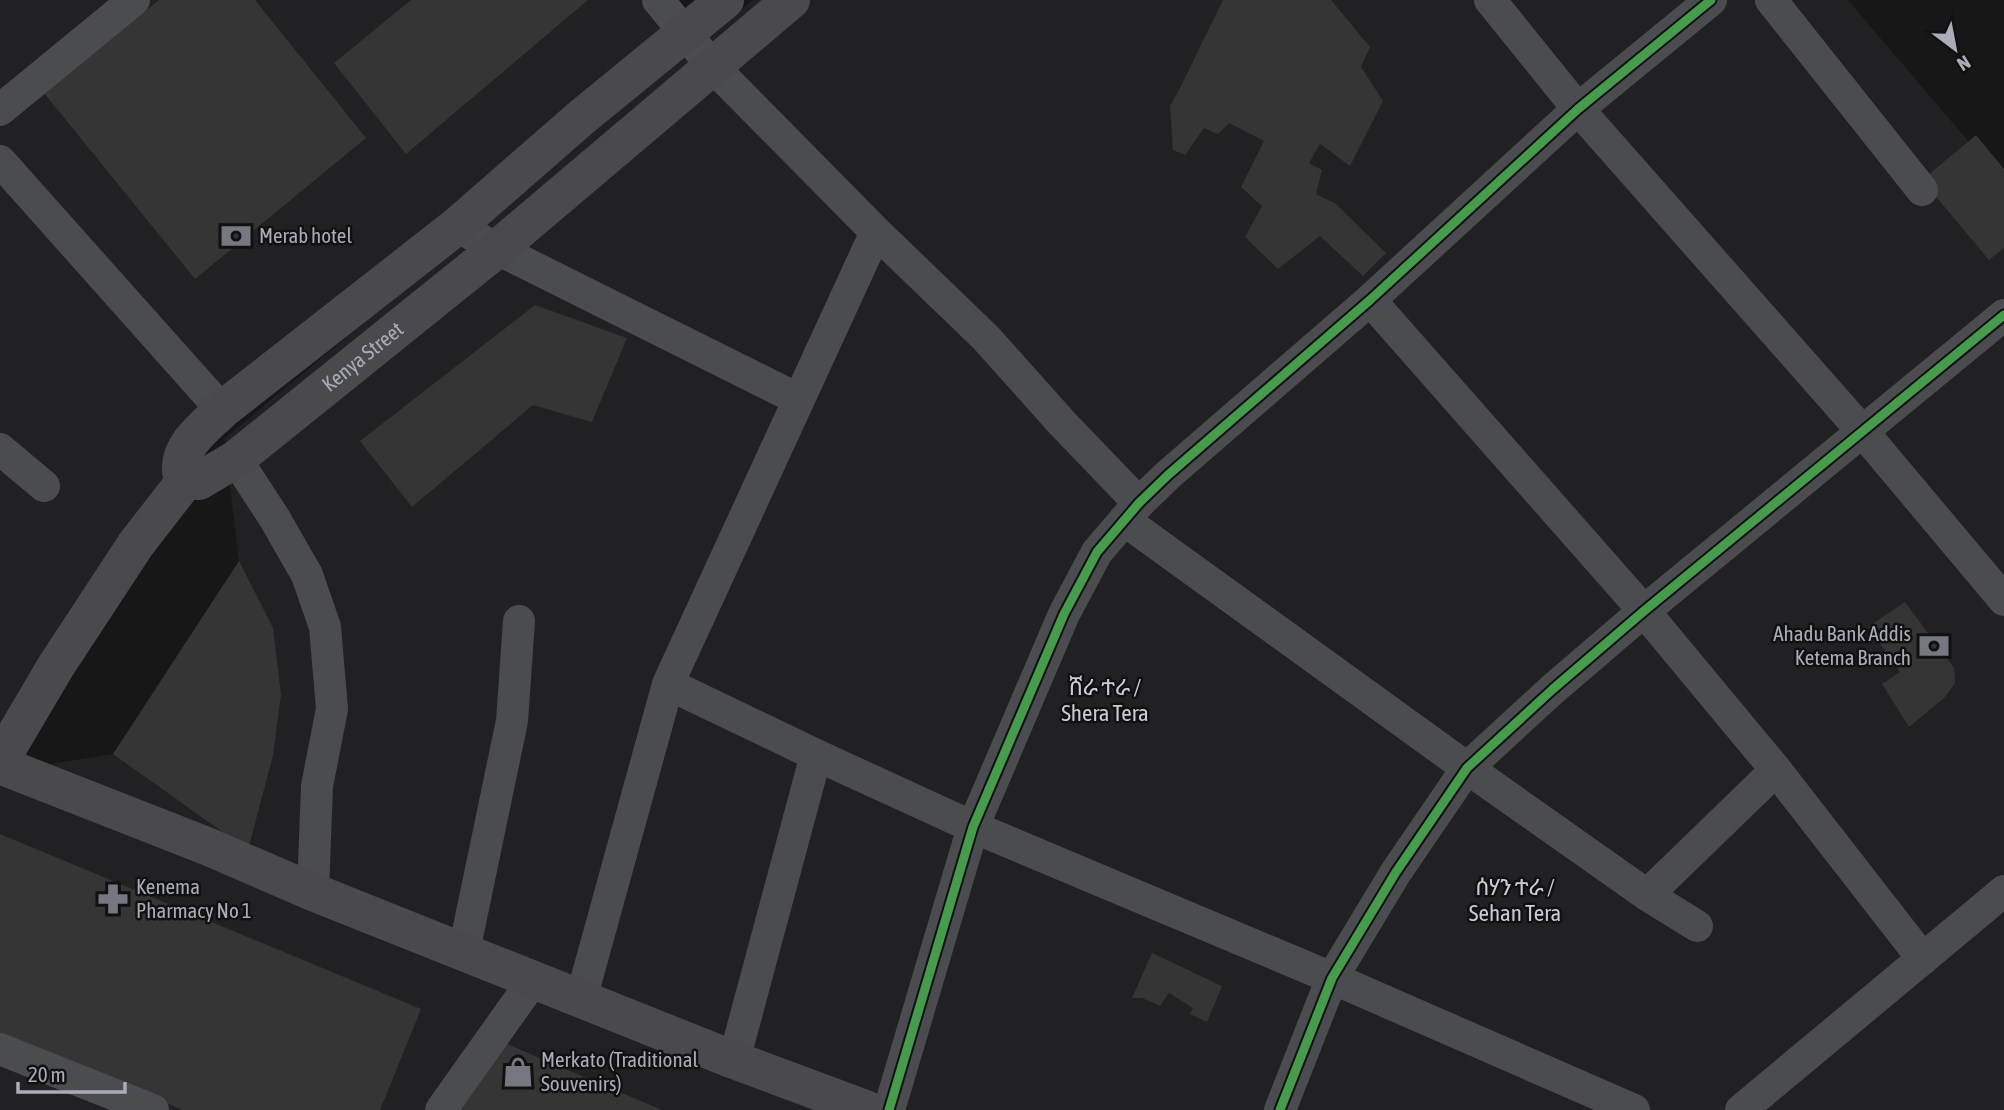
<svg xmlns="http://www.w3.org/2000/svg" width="2004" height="1110" viewBox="0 0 2004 1110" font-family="'Asap Condensed','Noto Sans Ethiopic',sans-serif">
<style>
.built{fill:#212123}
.building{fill:#353536}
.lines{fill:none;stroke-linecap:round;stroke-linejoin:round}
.street{stroke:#4b4c50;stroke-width:32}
.secondary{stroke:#4a4a4e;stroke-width:38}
.cycleway-casing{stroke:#111113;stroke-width:13}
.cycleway{stroke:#469c4c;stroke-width:9}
.labels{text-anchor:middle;stroke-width:5;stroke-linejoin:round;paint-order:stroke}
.poi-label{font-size:21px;fill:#a8adb8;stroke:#111113;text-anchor:start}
.street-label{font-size:21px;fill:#a8adb8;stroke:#111113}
.neighbourhood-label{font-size:23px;fill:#c9ccd4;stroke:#111113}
</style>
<rect width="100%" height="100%" fill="#171717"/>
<path class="built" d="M 0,0 L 653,0 L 689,44 L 219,431 L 0,730 Z
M 753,0 L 1848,0 L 2004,183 L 2004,1110 L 0,1110 L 0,772 L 113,754 L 239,561 L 224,439 Z"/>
<path class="building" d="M 159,0 L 255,0 L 366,138 L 195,279 L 44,93 Z
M 411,0 L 588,0 L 406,154 L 334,63 Z
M 1223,0 L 1331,0 L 1370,47 L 1361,67 L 1383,101 L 1350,166 L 1320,144 L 1309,163 L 1322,170 L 1316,194 L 1336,204 L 1386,253 L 1363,276 L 1320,236 L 1278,269 L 1245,237 L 1262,206 L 1241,187 L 1264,141 L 1229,123 L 1218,134 L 1204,128 L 1185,155 L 1173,150 L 1170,106 L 1181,86 Z
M 1976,135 L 2004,169 L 2004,248 L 1989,260 L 1922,180 Z
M 535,305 L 627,338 L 592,422 L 533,405 L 412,507 L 360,441 Z
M 239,561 L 273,628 L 281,695 L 273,755 L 248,850 L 113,754 Z
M 1905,602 L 1954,668 L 1955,683 L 1945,697 L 1909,727 L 1882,684 L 1900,672 L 1868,627 Z
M 0,834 L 421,1009 L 380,1110 L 183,1110 L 0,1034 Z
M 1152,953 L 1222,986 L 1207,1022 L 1190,1014 L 1193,1008 L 1169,993 L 1160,1006 L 1142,998 L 1132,998 Z
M 481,1033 L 662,1110 L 449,1110 Z"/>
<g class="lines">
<path class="street" d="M 658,0 L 713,67 L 876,232 L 986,338 L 1062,423 L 1139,503
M 1490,0 L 1578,109 L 1863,432 L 2004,600
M 1771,0 L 1922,190
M 0,110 L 134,0
M 0,161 L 222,410
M 457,226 L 497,249 L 798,399
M 1370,300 L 1644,611 L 1776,770 L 1923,959
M 0,449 L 44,486
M 236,459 L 275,519 L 307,575 L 325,627 L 332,709 L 317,786 L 313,892
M 1124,520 L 1467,768 L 1647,895 L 1697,926
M 668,684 L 816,755 L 973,827 L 1332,978 L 1634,1110
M 1647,895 L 1776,770
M 464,951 L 512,721 L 519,621
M 581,999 L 668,684 L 876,232
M 0,1049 L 153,1110
M 734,1060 L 816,755
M 441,1110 L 534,979
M 889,1110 L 973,827 L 1064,614 L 1097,552 L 1139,503 L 1168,475 L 1370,300 L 1578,109 L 1711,0
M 1280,1110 L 1332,978 L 1396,872 L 1467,768 L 1553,689 L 1644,611 L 2004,315
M 1741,1110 L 2004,891"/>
<g class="secondary">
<path id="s1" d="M 185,481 L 199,481 L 236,459 L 497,249 L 791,0"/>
<path d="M 185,481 C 184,477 181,474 181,470 C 179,445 207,425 222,410 L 457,226 L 582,117 L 725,0"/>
<path d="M 0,761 L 56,666 L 136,544 L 185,481"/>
<path d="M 0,765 L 209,847 L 313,892 L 734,1060 L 868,1110"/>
</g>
<g class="cycleway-casing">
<path id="cycleway" d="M 889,1110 L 973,827 L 1064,614 L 1097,552 L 1139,503 L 1168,475 L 1370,300 L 1578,109 L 1711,0
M 1280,1110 L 1332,978 L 1396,872 L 1467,768 L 1553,689 L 1644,611 L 2004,315"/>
</g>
<use href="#cycleway" class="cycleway"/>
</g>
<defs>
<g id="bank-bare" transform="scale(2.415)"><path d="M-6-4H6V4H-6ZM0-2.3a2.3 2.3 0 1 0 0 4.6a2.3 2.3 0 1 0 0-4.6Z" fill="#757880" stroke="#111113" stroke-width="2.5" paint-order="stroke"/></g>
<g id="pharmacy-bare" transform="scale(2.415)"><path d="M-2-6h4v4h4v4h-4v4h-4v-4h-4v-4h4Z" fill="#757880" stroke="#111113" stroke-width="2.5" paint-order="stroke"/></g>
<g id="shop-bare" transform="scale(2.415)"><path d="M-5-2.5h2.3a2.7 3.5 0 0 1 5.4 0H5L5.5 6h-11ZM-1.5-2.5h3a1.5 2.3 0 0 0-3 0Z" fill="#757880" stroke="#111113" stroke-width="2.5" paint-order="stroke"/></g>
</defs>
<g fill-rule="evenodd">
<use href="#bank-bare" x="236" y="236"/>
<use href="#bank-bare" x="1934" y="646"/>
<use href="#pharmacy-bare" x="113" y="899"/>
<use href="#shop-bare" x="518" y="1072"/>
</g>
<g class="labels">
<g class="poi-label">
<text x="259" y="243">Merab hotel</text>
<text x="1911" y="641" text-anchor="end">Ahadu Bank Addis<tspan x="1911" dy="24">Ketema Branch</tspan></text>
<text x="136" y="894">Kenema<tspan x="136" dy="24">Pharmacy No 1</tspan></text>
<text x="541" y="1067">Merkato (Traditional<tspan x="541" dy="24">Souvenirs)</tspan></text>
</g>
<g class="street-label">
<text dy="7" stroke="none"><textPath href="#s1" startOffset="220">Kenya Street</textPath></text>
</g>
<g class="neighbourhood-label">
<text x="1105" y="695">ሸራ ተራ /<tspan x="1105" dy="26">Shera Tera</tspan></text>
<text x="1515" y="895">ሰሃን ተራ /<tspan x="1515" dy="26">Sehan Tera</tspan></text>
</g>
</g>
<g transform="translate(1955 49) rotate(148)" stroke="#111113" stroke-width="5" paint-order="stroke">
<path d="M0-5L12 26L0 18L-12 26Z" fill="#a8adb8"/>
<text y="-10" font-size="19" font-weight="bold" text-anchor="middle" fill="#a8adb8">N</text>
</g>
<path d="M18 1082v10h107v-10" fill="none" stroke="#a8adb8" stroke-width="3.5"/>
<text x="28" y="1082" font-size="21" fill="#a8adb8" stroke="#111113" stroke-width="5" paint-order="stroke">20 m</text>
</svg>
